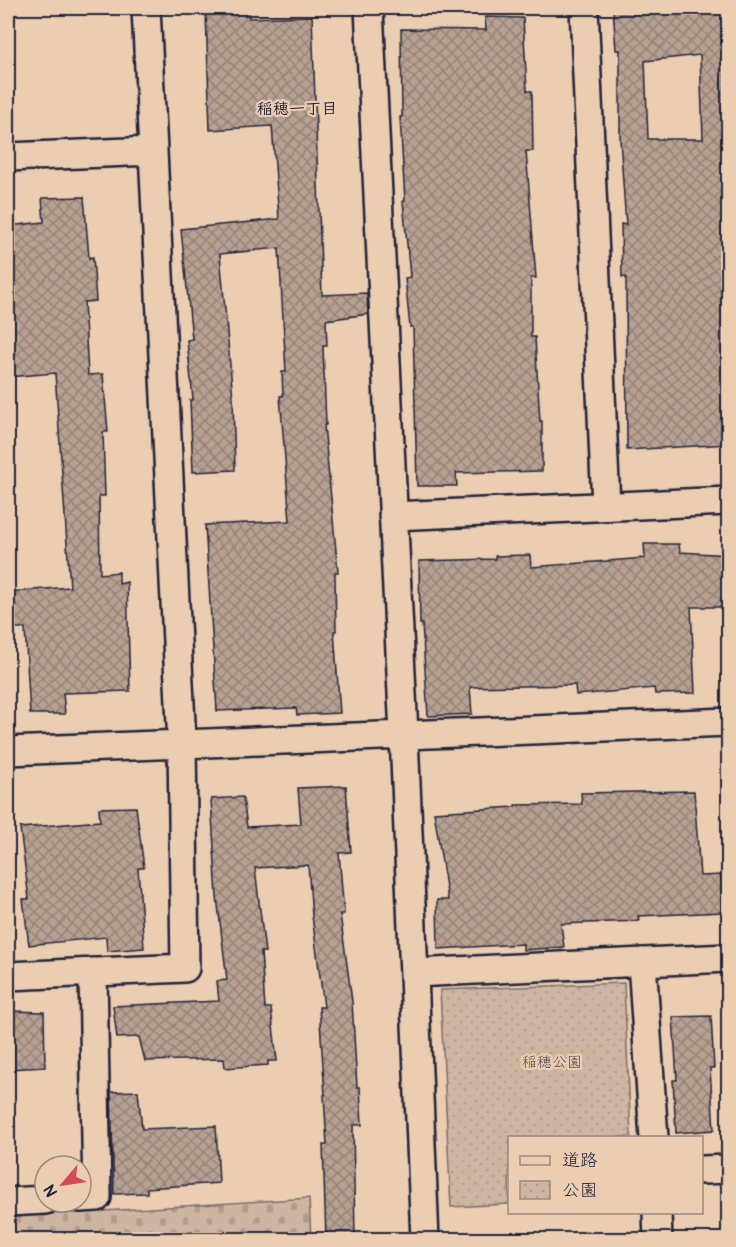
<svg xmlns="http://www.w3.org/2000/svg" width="736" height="1247" viewBox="0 0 736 1247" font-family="Pangolin,'Klee One',sans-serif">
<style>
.cemetery{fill:url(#cemetery-stones);stroke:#786c6e;stroke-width:1.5}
.park{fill:url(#park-dots);stroke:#786c6e;stroke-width:1.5}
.building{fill:url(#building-cross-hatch);stroke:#22223b;stroke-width:1.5;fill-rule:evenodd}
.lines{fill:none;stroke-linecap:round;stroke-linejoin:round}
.minor-casing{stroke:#22223b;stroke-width:32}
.minor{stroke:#ebceb2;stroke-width:27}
.labels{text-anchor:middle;stroke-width:4.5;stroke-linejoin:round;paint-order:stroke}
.park-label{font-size:15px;fill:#443f4f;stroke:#ebceb2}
.neighbourhood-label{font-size:16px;font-weight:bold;fill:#22223b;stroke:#ebceb2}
</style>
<defs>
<pattern id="cemetery-stones" width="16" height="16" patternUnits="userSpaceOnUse" patternTransform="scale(1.5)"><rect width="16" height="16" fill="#ceb5a1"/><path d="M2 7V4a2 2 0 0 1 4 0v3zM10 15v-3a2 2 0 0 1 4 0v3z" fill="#b19b8c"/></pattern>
<pattern id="park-dots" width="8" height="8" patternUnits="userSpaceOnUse" patternTransform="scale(1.5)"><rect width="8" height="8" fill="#ceb5a1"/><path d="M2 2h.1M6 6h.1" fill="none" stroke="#b19b8c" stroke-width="1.8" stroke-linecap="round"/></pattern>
<pattern id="building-cross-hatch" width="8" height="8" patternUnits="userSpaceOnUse" patternTransform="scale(1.5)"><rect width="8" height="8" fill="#b7a192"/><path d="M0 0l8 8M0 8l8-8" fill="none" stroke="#948378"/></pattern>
</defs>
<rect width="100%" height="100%" fill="#ebceb2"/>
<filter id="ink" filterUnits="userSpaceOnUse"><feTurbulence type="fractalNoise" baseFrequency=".0167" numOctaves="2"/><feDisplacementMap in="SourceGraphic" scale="12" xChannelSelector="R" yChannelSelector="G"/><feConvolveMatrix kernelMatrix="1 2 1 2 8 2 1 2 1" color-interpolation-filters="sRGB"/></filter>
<g filter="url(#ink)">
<path class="cemetery" d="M 309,1198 L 311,1239 L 8,1239 L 8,1217 Z"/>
<path class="park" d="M 624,983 L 631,1137 L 510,1138 L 509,1204 L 451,1207 L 440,990 Z"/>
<path class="building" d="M 613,8 L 729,8 L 729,444 L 627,450 L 626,277 L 622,277 L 621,224 L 626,225 L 620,139 L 620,50 L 616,50 ZM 700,55 L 703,139 L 648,139 L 645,61 Z
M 249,12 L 249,18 L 312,16 L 322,295 L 367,293 L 368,314 L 326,320 L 327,346 L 323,346 L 326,425 L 324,425 L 338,572 L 335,572 L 336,631 L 334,631 L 340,713 L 297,715 L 296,708 L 217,711 L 205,525 L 290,521 L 280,396 L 283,396 L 282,372 L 286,372 L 279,248 L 220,254 L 233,398 L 235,470 L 193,472 L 190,400 L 193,400 L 187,340 L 192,339 L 181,229 L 279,219 L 272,126 L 210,130 L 206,13 Z
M 485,17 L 523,18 L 527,91 L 532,91 L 533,151 L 526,151 L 536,278 L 531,278 L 531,337 L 535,337 L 540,421 L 542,421 L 542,471 L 456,473 L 457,486 L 417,486 L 413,327 L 410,327 L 405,278 L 410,277 L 403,201 L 405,201 L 400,117 L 402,117 L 401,29 L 486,30 Z
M 84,197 L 89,258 L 93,257 L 96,301 L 84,302 L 88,375 L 103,374 L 108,432 L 103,432 L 105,496 L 99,496 L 100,574 L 119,572 L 119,584 L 127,582 L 130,691 L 63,693 L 65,714 L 30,714 L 25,628 L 8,628 L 8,592 L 70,587 L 55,373 L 8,377 L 8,226 L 44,222 L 42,198 Z
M 644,544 L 679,544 L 680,552 L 729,555 L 729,607 L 691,607 L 695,693 L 655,694 L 654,688 L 576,695 L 575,685 L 470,687 L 472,714 L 428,716 L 422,624 L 420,624 L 419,561 L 495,559 L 495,556 L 530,555 L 531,567 L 645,558 Z
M 346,786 L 351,852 L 339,853 L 344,914 L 340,914 L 352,1001 L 357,1087 L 360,1087 L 362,1125 L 353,1125 L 355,1239 L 326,1239 L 323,1145 L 327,1145 L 324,1095 L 325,1095 L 319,1007 L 324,1007 L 312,916 L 308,865 L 255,868 L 265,952 L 261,952 L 265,1008 L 271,1008 L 277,1061 L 268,1061 L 268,1065 L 225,1068 L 224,1059 L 145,1061 L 139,1037 L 117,1038 L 113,1006 L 219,1001 L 217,981 L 227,980 L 217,897 L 211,799 L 243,797 L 247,827 L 301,824 L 298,788 Z
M 694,791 L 700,876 L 721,875 L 723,912 L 638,916 L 639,921 L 561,924 L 564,947 L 523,950 L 523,944 L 438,949 L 437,900 L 448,900 L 434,812 L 515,807 L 515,805 L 582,804 L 581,793 Z
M 136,807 L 144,868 L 138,868 L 144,948 L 107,951 L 106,937 L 29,945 L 23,899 L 29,899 L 20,828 L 100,821 L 99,808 Z
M 8,1011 L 44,1012 L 45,1067 L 8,1069 Z
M 711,1016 L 714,1068 L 710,1068 L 714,1130 L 676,1133 L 673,1080 L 677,1080 L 673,1017 Z
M 138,1091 L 142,1129 L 216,1126 L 219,1183 L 147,1188 L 147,1193 L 114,1194 L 111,1092 Z"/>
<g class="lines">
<g class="minor-casing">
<path id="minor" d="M 369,8 L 404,735 L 425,1240
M 584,8 L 606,506
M 8,157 L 153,151
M 393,516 L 728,501
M 8,751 L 728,722
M 642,962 L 654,1138
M 414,973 L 728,958
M 8,976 L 185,968 L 182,744 L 146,8
M 702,1170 L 728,1169
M 81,1198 L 97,1197 L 93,972
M 8,1202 L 45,1200
M 657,1212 L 658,1240"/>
</g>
<use href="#minor" class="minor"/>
</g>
</g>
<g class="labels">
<g class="park-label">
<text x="552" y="1067">稲穂公園</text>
</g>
<g class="neighbourhood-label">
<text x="297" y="114">稲穂一丁目</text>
</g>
</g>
<rect width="736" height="1247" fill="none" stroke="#ebceb2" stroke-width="30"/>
<rect x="15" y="15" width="706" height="1217" fill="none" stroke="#22223b" stroke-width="2" filter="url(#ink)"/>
<rect x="508" y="1136" width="195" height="78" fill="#ebceb2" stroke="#9b8982" stroke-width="1.5"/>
<rect x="520" y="1156" width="30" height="9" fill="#ebceb2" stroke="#9b8982" stroke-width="1.5"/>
<text x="562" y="1166" font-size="18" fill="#22223b">道路</text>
<rect x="520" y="1181" width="30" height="18" fill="url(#park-dots)" stroke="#9b8982" stroke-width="1.5"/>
<text x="562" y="1196" font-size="18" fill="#22223b">公園</text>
<g transform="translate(63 1184) rotate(241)"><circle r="28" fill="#ebceb2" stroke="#9b8982" stroke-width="1.5"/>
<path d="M0-4.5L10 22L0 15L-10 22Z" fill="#d1495b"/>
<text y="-9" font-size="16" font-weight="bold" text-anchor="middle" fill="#22223b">N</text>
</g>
</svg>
